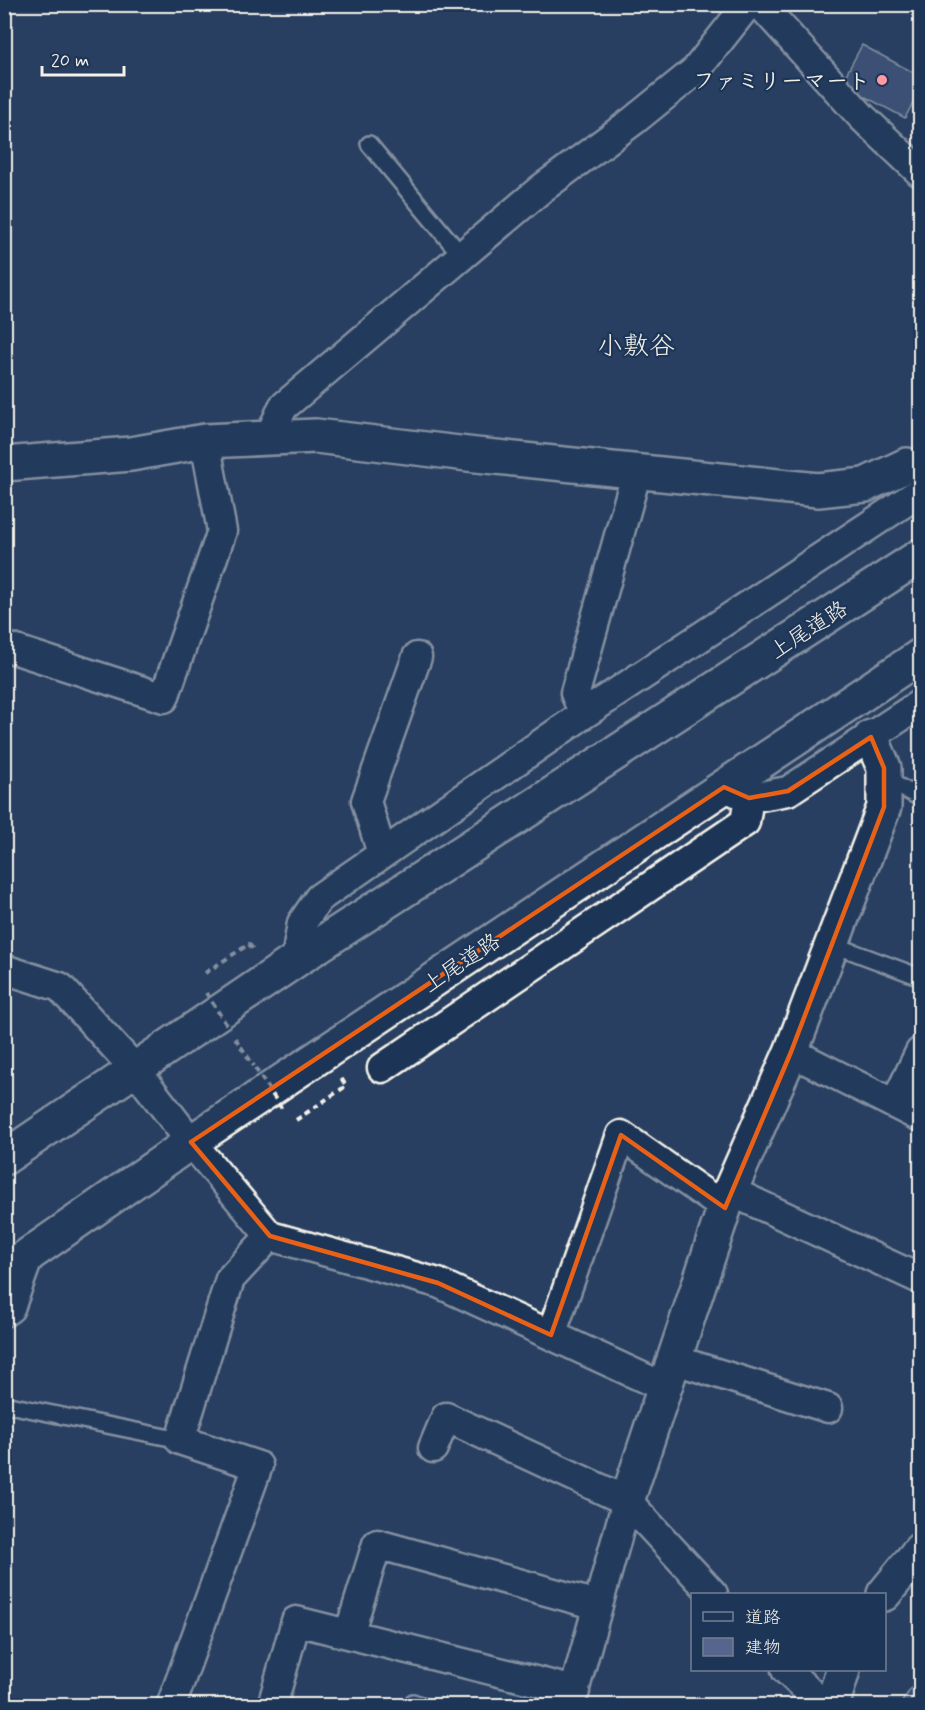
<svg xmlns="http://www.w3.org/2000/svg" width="925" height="1710" viewBox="0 0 925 1710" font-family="Mynerve,'Klee One',sans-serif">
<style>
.building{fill:#55658d;stroke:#f4f1e8;stroke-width:1.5}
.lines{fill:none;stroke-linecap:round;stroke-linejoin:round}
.service-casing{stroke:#f4f1e8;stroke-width:20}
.minor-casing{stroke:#f4f1e8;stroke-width:33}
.tertiary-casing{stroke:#f4f1e8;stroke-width:38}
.trunk-casing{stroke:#f4f1e8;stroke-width:38}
.path{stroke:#f4f1e8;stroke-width:4;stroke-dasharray:6 4.5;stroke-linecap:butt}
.service{stroke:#1d3557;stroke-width:15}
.minor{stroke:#1d3557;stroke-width:28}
.tertiary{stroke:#1d3557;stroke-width:33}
.trunk{stroke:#1d3557;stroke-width:33}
.path-bridge{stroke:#f4f1e8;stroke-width:4;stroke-dasharray:6 4.5;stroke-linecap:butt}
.marked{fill:none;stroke:#e96117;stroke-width:4.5;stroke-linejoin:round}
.poi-dot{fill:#ff9aa2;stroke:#1d3557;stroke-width:2}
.labels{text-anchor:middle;stroke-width:4.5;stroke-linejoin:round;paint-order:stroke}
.poi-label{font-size:22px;font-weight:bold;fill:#f4f1e8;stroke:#1d3557;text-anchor:end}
.street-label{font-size:22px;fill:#f4f1e8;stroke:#1d3557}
.quarter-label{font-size:26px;fill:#f4f1e8;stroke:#1d3557}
</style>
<rect width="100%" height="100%" fill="#283f62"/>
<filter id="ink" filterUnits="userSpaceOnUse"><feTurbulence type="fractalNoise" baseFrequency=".0167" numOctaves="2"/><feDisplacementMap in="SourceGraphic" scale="12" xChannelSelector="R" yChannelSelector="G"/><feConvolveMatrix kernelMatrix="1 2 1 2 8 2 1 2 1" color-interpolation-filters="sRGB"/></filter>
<g filter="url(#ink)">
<path class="building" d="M 862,45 L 920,76 L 920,89 L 905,118 L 841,84 Z
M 920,1675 L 920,1706 L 899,1706 Z"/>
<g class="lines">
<g class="service-casing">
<path id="service" d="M 369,144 L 461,255
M 884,778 L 920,798
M 832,944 L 920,977
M 4,1404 L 180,1440
M 413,1702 L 423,1706"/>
</g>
<g class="minor-casing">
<path id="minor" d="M 760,4 L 862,117 L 920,172
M 269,438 L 283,407 L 541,189 L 633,121 L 696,70 L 748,4
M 4,646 L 164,698 L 222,531 L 205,441
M 584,714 L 575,693 L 637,471
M 732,790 L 749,798 L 788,791 L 920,704
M 382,854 L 366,801 L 417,657
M 296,960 L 302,923 L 319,898 L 584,714 L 920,492
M 4,969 L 60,987 L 135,1069 L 191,1142 L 270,1236 L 438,1283 L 666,1388
M 791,1052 L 920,1117
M 382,1068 L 745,822 L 749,798
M 895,1104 L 920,1052
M 730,1191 L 920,1279
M 4,1312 L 10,1308 L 29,1256
M 551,1335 L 621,1135 L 725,1208
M 675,1360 L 828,1408
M 433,1448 L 446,1417 L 627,1501 L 713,1594
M 349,1634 L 377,1544 L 597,1605
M 786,1670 L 825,1706
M 171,1706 L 258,1466 L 180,1440 L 230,1279 L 270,1236
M 272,1706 L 296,1621 L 575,1691
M 570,1706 L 627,1501"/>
</g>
<g class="tertiary-casing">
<path id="tertiary" d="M 4,464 L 131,454 L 205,441 L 316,436 L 476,455 L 818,490 L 865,485 L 907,465
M 627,1501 L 730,1191 L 791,1052 L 884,807 L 884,768 L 871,737
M 884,1594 L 920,1550
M 832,1706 L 843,1670"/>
</g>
<g class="trunk-casing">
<path id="trunk" d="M 4,1158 L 296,960 L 920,556
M 4,1272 L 191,1142 L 920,656"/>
</g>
<path class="path" d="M 205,973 L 249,944 L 255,952
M 235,1038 L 254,1066
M 296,1120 L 346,1086 L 340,1076"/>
<use href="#service" class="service"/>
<use href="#minor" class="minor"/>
<use href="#tertiary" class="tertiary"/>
<use href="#trunk" class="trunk"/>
<path class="path-bridge" d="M 206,993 L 228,1027
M 255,1068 L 282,1109"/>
</g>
</g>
<path d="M0 0H925V1710H0ZM 871,737 L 884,768 L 884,807 L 791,1052 L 725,1208 L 621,1135 L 551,1335 L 438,1283 L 270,1236 L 191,1142 L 724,787 L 749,798 L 788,791 Z" fill="#283f62" fill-opacity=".55" fill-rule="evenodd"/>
<path class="marked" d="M 871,737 L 884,768 L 884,807 L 791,1052 L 725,1208 L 621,1135 L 551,1335 L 438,1283 L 270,1236 L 191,1142 L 724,787 L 749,798 L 788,791 Z"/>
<circle class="poi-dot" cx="882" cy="80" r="6"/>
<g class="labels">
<g class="poi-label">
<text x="870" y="88">ファミリーマート</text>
</g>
<g class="street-label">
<text transform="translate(808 629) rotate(-33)" y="8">上尾道路</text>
<text transform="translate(461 962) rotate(-34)" y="8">上尾道路</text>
</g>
<g class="quarter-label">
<text x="636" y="354">小敷谷</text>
</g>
</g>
<rect width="925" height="1710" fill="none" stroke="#1d3557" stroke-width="24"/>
<rect x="12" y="12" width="901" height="1686" fill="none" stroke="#f4f1e8" stroke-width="2" filter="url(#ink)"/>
<rect x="691" y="1593" width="195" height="78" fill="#1d3557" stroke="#738091" stroke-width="1.5"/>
<rect x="703" y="1612" width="30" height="9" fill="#1d3557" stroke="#738091" stroke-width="1.5"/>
<text x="745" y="1623" font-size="18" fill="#f4f1e8">道路</text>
<rect x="703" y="1638" width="30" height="18" fill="#55658d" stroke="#738091" stroke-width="1.5"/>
<text x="745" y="1653" font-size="18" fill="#f4f1e8">建物</text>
<path d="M42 66v9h82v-9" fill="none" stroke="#f4f1e8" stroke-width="3"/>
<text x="51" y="66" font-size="18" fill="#f4f1e8" stroke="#1d3557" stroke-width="4.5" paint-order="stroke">20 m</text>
</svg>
